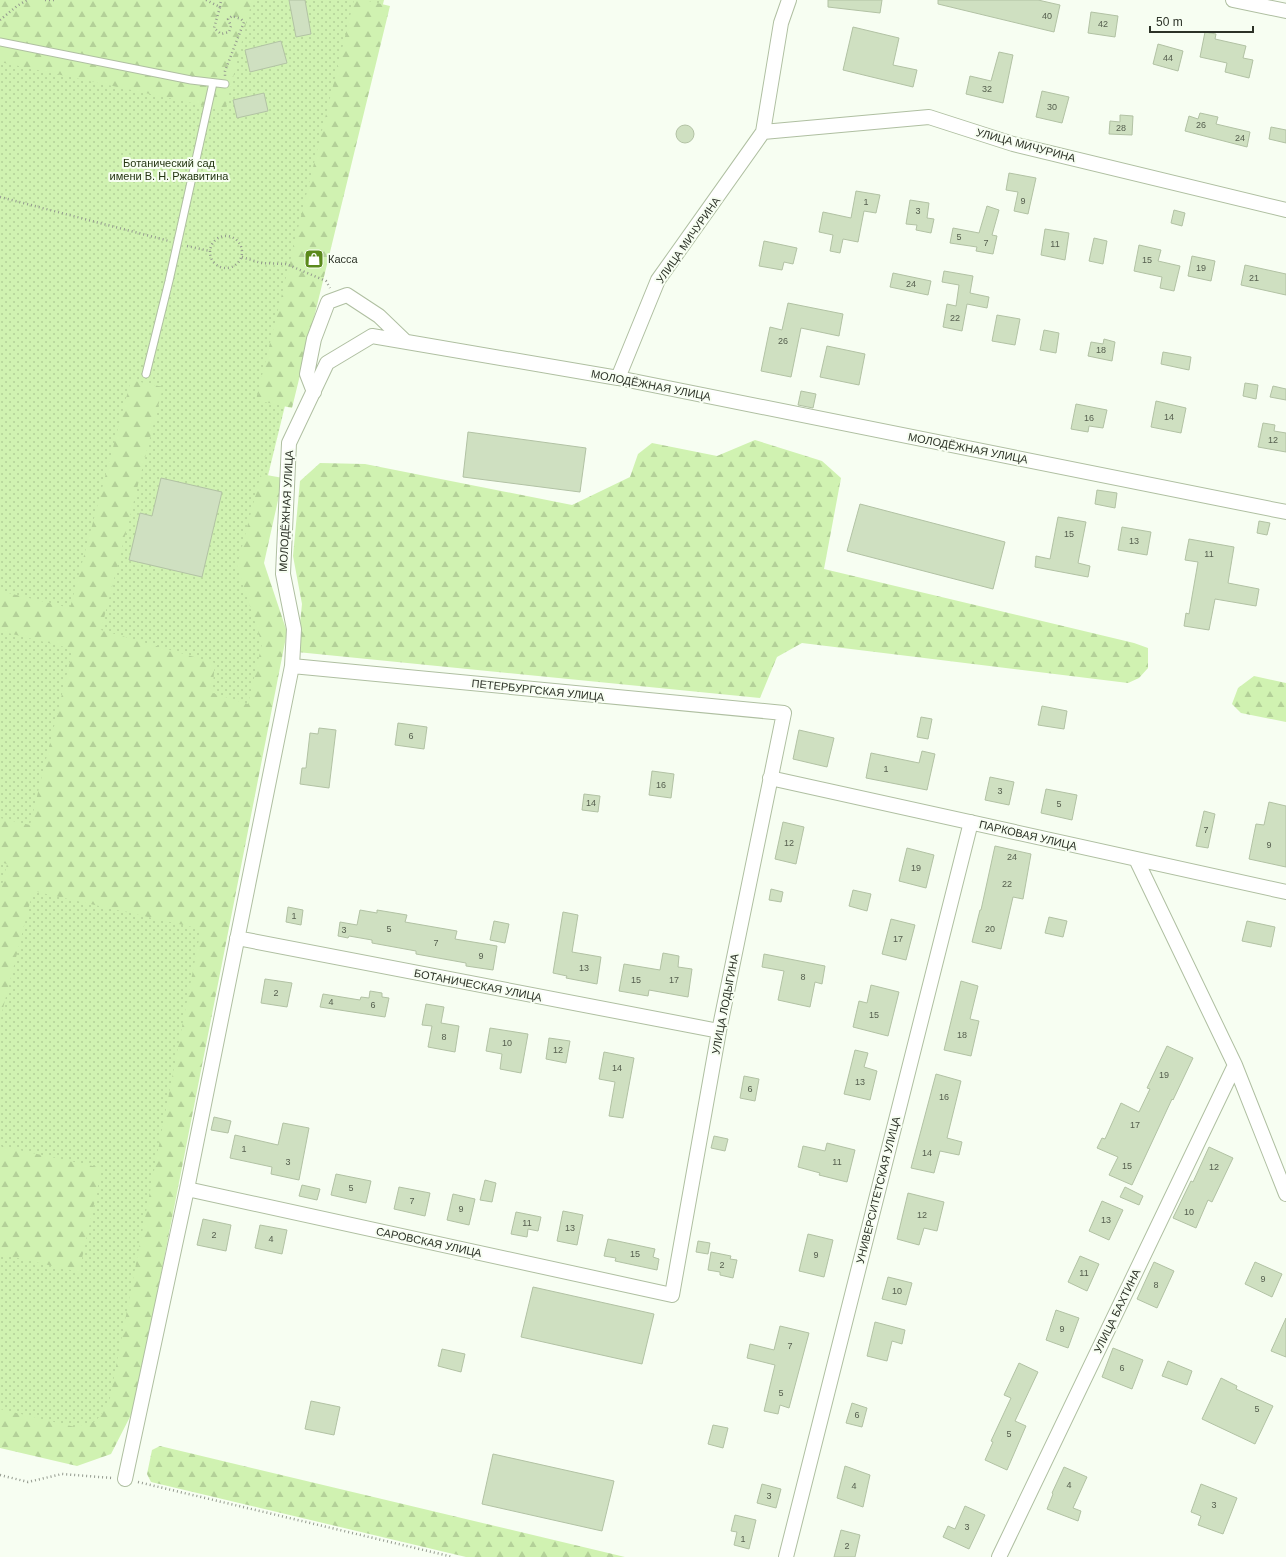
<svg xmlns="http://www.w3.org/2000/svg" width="1286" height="1557" viewBox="0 0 1286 1557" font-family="Helvetica,sans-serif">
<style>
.grass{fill:url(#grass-dots)}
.forest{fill:url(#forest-firs)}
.building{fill:#cfe0c1;stroke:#b2c2a4}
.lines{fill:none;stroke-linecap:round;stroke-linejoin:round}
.lane-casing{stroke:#afbfa1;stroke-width:9}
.street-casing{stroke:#afbfa1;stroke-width:16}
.path{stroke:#93998e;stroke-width:2.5;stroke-dasharray:1 3;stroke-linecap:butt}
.lane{stroke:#fff;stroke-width:7}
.street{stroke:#fff;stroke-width:14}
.labels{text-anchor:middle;stroke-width:4;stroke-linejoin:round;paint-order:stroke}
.number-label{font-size:9px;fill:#555e4e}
.street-label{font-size:11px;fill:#2c3227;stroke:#f7fef2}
.park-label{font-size:11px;fill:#243512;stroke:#f7fef2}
.poi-label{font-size:11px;fill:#2c3227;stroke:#f7fef2;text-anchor:start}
</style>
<defs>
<pattern id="grass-dots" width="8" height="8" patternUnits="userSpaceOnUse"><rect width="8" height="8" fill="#d0f2b1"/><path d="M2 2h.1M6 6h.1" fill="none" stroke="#b3d098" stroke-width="1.8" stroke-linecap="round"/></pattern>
<pattern id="forest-firs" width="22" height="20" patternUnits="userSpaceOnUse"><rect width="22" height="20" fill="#d0f2b1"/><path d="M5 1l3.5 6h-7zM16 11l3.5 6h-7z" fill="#b3d098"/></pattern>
</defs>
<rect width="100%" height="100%" fill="#f7fef2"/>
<path class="grass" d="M 0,0 L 384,0 L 252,541 L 268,670 L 127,1408 L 88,1457 L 0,1435 Z"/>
<path class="forest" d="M 0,0 L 252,0 L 225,110 L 0,62 Z
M 354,0 L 364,0 L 390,6 L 292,408 L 256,400 Z
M 131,380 L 163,387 L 101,630 L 215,663 L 212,693 L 248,704 L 262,644 L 237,566 L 261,474 L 283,478 L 264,563 L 287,632 L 135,1407 L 111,1454 L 77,1466 L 0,1448 L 0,1409 L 75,1427 L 96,1421 L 109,1403 L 201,929 L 33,891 L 0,1020 L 0,894 L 7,864 L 0,862 L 0,818 L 30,825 L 73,649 L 0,631 L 0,591 L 70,608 Z
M 755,440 L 822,461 L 841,478 L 824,569 L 1134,643 L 1148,648 L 1148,668 L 1139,678 L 1128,683 L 802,643 L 777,657 L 760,698 L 297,652 L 302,604 L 293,556 L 300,481 L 320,463 L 365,464 L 572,505 L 630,477 L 638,454 L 652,443 L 717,456 Z
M 1254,676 L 1286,683 L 1286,722 L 1241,713 L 1232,704 L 1238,688 Z
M 0,1146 L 102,1168 L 79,1272 L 0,1254 Z
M 160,1446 L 625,1557 L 466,1557 L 151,1482 L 147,1474 L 152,1450 Z"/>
<path class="building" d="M 289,0 L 305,0 L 311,34 L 296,37 Z
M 828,0 L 882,0 L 880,13 L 828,7 Z
M 938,0 L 1038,0 L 1060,5 L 1054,32 L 938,4 Z
M 1091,12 L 1118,16 L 1115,37 L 1088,33 Z
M 853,27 L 899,38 L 893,65 L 917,70 L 913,87 L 843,70 Z
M 1205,32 L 1216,34 L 1215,39 L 1246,46 L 1243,58 L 1253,60 L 1249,78 L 1225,72 L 1227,63 L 1200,57 Z
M 281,41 L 287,63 L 250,72 L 245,50 Z
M 1158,44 L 1183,51 L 1178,71 L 1153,64 Z
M 999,52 L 1013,55 L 1003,103 L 966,94 L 970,76 L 991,81 Z
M 1042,91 L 1069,97 L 1062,123 L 1036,117 Z
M 264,93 L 268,111 L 237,118 L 233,100 Z
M 1200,113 L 1218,117 L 1216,124 L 1250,132 L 1247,147 L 1185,131 L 1189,116 L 1198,119 Z
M 1120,115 L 1133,116 L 1132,135 L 1109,134 L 1110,121 L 1120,122 Z
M676 134a9 9 0 1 1 18 0a9 9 0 1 1-18 0Z
M 1271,127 L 1286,130 L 1286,143 L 1269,139 Z
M 1009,173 L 1036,178 L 1028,214 L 1014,211 L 1018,192 L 1006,190 Z
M 856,191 L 880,195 L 876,213 L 864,211 L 858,242 L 843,239 L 840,253 L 830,251 L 833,235 L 819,232 L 823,212 L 851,218 Z
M 910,200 L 929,203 L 927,218 L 934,219 L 931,233 L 916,230 L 917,225 L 906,224 Z
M 987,206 L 999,210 L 992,235 L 997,236 L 993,254 L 976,251 L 977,247 L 950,243 L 953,228 L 979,233 Z
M 1174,210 L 1185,213 L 1182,226 L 1171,223 Z
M 1045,229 L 1069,233 L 1065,260 L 1041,255 Z
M 1094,238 L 1107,241 L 1103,264 L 1089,261 Z
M 764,241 L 797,248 L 793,264 L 784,262 L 782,270 L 759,266 Z
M 1139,245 L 1161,250 L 1158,261 L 1180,266 L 1174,291 L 1160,288 L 1162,277 L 1134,271 Z
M 1192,256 L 1215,261 L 1211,281 L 1188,276 Z
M 1245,265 L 1286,274 L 1286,295 L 1241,285 Z
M 944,271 L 973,276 L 970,293 L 989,297 L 987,308 L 967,304 L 962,331 L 943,327 L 947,304 L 956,306 L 959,285 L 942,282 Z
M 893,273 L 931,281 L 928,295 L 890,287 Z
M 788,303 L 843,314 L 839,336 L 801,328 L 791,377 L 761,371 L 770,327 L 782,330 Z
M 997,315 L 1020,319 L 1015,345 L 992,341 Z
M 1044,330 L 1059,333 L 1056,353 L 1040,350 Z
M 1104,339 L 1115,342 L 1112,361 L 1088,356 L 1091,342 L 1103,344 Z
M 827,346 L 865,354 L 859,385 L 820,377 Z
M 1163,352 L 1191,357 L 1189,370 L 1161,364 Z
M 1245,383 L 1258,385 L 1256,399 L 1243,396 Z
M 1273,386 L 1286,389 L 1286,400 L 1270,397 Z
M 801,391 L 816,394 L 813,408 L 798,405 Z
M 1156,401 L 1186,408 L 1181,433 L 1151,427 Z
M 1076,404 L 1107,410 L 1103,428 L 1089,426 L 1088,432 L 1071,429 Z
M 1263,423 L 1275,425 L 1274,431 L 1286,433 L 1286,452 L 1258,447 Z
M 468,432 L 586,448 L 580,492 L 463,477 Z
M 161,478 L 222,492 L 202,577 L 129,560 L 140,513 L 152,516 Z
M 1097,490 L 1117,493 L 1115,508 L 1095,504 Z
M 860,504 L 1005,542 L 993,589 L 847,551 Z
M 1058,517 L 1086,522 L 1078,563 L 1090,566 L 1088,577 L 1035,567 L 1036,556 L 1050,559 Z
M 1259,521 L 1270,523 L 1267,535 L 1257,533 Z
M 1122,527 L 1151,532 L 1147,555 L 1118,550 Z
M 1189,539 L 1234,547 L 1228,583 L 1259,589 L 1256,606 L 1215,599 L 1209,630 L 1184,626 L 1186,613 L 1189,614 L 1198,562 L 1185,560 Z
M 1042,706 L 1067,711 L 1064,729 L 1038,725 Z
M 921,717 L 932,719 L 928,739 L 917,737 Z
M 398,723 L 427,727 L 424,749 L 395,745 Z
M 319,728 L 336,730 L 329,788 L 300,784 L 302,768 L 306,768 L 310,733 L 318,734 Z
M 799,730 L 834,738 L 827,767 L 793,759 Z
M 922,751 L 935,754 L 927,790 L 866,778 L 871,753 L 919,763 Z
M 652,771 L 674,774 L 671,798 L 649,795 Z
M 990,777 L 1014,782 L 1009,805 L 985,800 Z
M 1046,789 L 1077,795 L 1072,820 L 1041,813 Z
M 584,794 L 600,796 L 598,812 L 582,810 Z
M 1269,802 L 1286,806 L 1286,867 L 1249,859 L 1256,824 L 1264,825 Z
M 1204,811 L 1215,814 L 1208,848 L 1196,846 Z
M 783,822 L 804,827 L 796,864 L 775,859 Z
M 995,846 L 1031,854 L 1023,899 L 1013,897 L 1001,949 L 972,942 L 980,910 L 981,910 Z
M 907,848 L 934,855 L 926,888 L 899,881 Z
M 771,889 L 783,892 L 781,902 L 769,900 Z
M 853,890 L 871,894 L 867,911 L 849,906 Z
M 288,907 L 303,910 L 301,925 L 286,922 Z
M 360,910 L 377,913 L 377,910 L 407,915 L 405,922 L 457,931 L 455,939 L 497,946 L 493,970 L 466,966 L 466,963 L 416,954 L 416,951 L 372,943 L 372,940 L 349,936 L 348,938 L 338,936 L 340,922 L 357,925 Z
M 563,912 L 578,915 L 572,952 L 601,957 L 597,984 L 566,978 L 567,976 L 553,973 Z
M 1049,917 L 1067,921 L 1063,937 L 1045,933 Z
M 891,919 L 915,925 L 906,960 L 882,954 Z
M 494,921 L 509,924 L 505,943 L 490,940 Z
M 1247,921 L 1275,927 L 1271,947 L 1242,941 Z
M 663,953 L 679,956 L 678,967 L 692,969 L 688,997 L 649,990 L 648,996 L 619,991 L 624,964 L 660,970 Z
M 764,954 L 825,966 L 822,984 L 815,982 L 810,1007 L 778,1000 L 784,971 L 762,967 Z
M 265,979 L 292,983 L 287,1007 L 261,1003 Z
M 961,981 L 978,986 L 970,1019 L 979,1021 L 971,1056 L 944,1050 Z
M 871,985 L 899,992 L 888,1036 L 853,1027 L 859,1001 L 867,1003 Z
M 370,991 L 382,993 L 382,997 L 389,998 L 385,1017 L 320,1007 L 323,994 L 360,1000 L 361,997 L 369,998 Z
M 426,1004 L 444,1007 L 441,1023 L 459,1026 L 455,1052 L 428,1047 L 432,1026 L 422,1025 Z
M 490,1028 L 528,1034 L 521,1073 L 500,1069 L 502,1054 L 486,1051 Z
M 549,1038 L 570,1041 L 566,1063 L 546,1059 Z
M 1167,1046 L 1193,1058 L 1173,1100 L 1172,1099 L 1132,1185 L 1109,1175 L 1118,1157 L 1097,1148 L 1102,1138 L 1105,1139 L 1121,1103 L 1139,1112 L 1150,1089 L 1147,1088 Z
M 855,1050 L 868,1053 L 864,1067 L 877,1071 L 870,1100 L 844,1094 Z
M 604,1052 L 634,1058 L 623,1118 L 609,1116 L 615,1082 L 599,1079 Z
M 936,1074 L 961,1081 L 947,1138 L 962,1142 L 959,1155 L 940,1151 L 934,1173 L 911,1168 Z
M 744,1076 L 759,1079 L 755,1101 L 740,1098 Z
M 214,1117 L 231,1121 L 228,1133 L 211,1130 Z
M 283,1123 L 309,1128 L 299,1180 L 271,1174 L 272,1167 L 230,1158 L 235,1135 L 278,1145 Z
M 714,1136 L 728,1139 L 725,1151 L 711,1148 Z
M 827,1143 L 855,1150 L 847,1182 L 819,1175 L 820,1173 L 798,1167 L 803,1146 L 825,1151 Z
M 1209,1147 L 1233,1158 L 1212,1202 L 1208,1200 L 1196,1228 L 1173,1218 L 1191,1181 L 1193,1182 Z
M 336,1174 L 371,1181 L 366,1203 L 331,1195 Z
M 485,1180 L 496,1183 L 492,1202 L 480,1200 Z
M 302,1185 L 320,1189 L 317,1200 L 299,1196 Z
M 399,1187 L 430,1193 L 425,1216 L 394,1209 Z
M 1125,1187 L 1143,1196 L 1139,1205 L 1120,1197 Z
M 908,1193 L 944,1202 L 937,1231 L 924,1228 L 919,1245 L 897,1239 Z
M 453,1194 L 475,1199 L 469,1225 L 447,1220 Z
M 1102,1201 L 1123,1210 L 1109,1240 L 1089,1231 Z
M 563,1211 L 583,1215 L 577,1245 L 557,1241 Z
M 516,1212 L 541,1217 L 538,1231 L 528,1229 L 527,1237 L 511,1234 Z
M 203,1219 L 231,1225 L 226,1251 L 197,1245 Z
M 260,1225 L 287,1230 L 282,1254 L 255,1248 Z
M 808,1234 L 833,1240 L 824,1277 L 799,1271 Z
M 608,1239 L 655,1249 L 653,1257 L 659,1259 L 657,1270 L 615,1261 L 616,1258 L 604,1256 Z
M 698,1241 L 710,1243 L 708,1254 L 696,1252 Z
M 711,1252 L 731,1256 L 730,1259 L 737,1260 L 733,1278 L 720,1275 L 720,1272 L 708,1270 Z
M 1080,1256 L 1099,1264 L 1087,1291 L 1068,1282 Z
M 1154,1262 L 1174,1271 L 1157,1308 L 1137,1299 Z
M 1255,1262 L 1282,1274 L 1272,1297 L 1245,1284 Z
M 888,1277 L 912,1283 L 906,1305 L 882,1299 Z
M 533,1287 L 654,1314 L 642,1364 L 521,1337 Z
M 1056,1310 L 1079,1318 L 1068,1348 L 1046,1340 Z
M 1286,1318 L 1286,1357 L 1271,1351 Z
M 875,1322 L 905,1330 L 902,1344 L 892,1341 L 887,1361 L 867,1356 Z
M 780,1326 L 809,1333 L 789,1408 L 780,1405 L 778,1414 L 764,1411 L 775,1365 L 747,1358 L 750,1344 L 774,1350 Z
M 1113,1348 L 1143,1360 L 1132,1389 L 1102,1377 Z
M 442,1349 L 465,1354 L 461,1372 L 438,1366 Z
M 1168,1361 L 1192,1371 L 1187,1385 L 1162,1376 Z
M 1019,1363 L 1038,1372 L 1015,1421 L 1026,1426 L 1007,1470 L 985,1460 L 993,1442 L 991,1441 L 1011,1398 L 1004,1395 Z
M 1221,1378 L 1237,1386 L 1236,1389 L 1273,1406 L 1255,1444 L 1202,1419 Z
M 311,1401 L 340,1407 L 334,1435 L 305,1429 Z
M 852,1403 L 867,1408 L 862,1427 L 846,1423 Z
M 713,1425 L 728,1428 L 723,1448 L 708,1444 Z
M 493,1454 L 614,1481 L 602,1531 L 482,1504 Z
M 845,1466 L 870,1475 L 863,1507 L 837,1498 Z
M 1064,1467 L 1087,1477 L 1073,1508 L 1081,1511 L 1078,1521 L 1047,1509 L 1053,1494 L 1052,1493 Z
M 762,1484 L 781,1489 L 776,1508 L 757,1503 Z
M 1201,1484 L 1237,1498 L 1223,1534 L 1198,1525 L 1201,1516 L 1191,1512 Z
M 965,1506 L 985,1515 L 969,1549 L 943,1537 L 948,1526 L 955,1529 Z
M 735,1515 L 756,1520 L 749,1549 L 734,1545 L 737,1532 L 731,1531 Z
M 841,1530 L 860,1535 L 855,1557 L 834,1557 Z"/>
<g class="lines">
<g class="lane-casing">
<path id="lane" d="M 0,42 L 191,80 L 225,84
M 146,374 L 169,281 L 213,83"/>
</g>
<g class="street-casing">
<path id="street" d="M 1233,0 L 1286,11
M 763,132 L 781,23 L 789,0
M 618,378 L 658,280 L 763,132 L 929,117 L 1013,144 L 1286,210
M 314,392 L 307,374 L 314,339 L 328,302 L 347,295 L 379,316 L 406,342
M 770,778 L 1286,892
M 1136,859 L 1235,1065 L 1286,1194
M 237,938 L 719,1031
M 187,1189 L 672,1295 L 719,1031 L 784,713 L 292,666
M 125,1479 L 187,1189 L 292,666 L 294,629 L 283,574 L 289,443 L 327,363 L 372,336 L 618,378 L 1286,512
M 786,1557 L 971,822
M 999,1557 L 1235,1065"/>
</g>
<path class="path" d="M 45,0 L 55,0
M 206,0 L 220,7 L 214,28 L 221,34 L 229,32 L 231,26 L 228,19 L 232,16 L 241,19 L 244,22 L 225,71 L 225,76
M 220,7 L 221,0
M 0,20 L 17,6 L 27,0
M 0,197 L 169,241
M210 252a16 16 0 1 1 32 0a16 16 0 1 1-32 0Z
M 187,246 L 210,251
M 242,257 L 261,263 L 286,264 L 326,281 L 330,288
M 0,1475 L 28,1482 L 62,1474 L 112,1478
M 138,1482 L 453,1557"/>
<use href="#lane" class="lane"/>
<use href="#street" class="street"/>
</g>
<defs>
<g id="shop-square" transform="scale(1)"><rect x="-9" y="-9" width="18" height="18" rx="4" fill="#5b891c" stroke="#f7fef2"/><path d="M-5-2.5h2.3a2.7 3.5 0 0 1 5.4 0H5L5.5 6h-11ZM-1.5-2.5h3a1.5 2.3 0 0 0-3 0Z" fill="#fff"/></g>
</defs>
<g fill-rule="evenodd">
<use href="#shop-square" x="314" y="259"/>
</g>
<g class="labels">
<g class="number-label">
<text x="1047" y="19">40</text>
<text x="1103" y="27">42</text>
<text x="1168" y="61">44</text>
<text x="987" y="92">32</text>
<text x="1052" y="110">30</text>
<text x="1201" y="128">26</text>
<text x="1121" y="131">28</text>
<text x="1240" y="141">24</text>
<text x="1023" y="204">9</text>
<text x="866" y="205">1</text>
<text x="918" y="214">3</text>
<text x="959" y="240">5</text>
<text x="986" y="246">7</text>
<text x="1055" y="247">11</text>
<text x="1147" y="263">15</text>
<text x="1201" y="271">19</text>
<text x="1254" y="281">21</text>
<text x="911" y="287">24</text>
<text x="955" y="321">22</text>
<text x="783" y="344">26</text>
<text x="1101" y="353">18</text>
<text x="1169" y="420">14</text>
<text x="1089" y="421">16</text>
<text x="1273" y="443">12</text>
<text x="1069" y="537">15</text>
<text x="1134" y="544">13</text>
<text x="1209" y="557">11</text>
<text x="411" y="739">6</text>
<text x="886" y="772">1</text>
<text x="661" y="788">16</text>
<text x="1000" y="794">3</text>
<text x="591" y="806">14</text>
<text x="1059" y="807">5</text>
<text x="1206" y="833">7</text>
<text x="789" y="846">12</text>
<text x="1269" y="848">9</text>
<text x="1012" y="860">24</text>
<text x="916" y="871">19</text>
<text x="1007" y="887">22</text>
<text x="294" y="919">1</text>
<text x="389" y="932">5</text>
<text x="990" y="932">20</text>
<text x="344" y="933">3</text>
<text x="898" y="942">17</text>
<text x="436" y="946">7</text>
<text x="481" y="959">9</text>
<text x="584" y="971">13</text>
<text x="803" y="980">8</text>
<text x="636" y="983">15</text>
<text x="674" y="983">17</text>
<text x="276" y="996">2</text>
<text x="331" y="1005">4</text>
<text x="373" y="1008">6</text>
<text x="874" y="1018">15</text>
<text x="962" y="1038">18</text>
<text x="444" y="1040">8</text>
<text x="507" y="1046">10</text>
<text x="558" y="1053">12</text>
<text x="617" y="1071">14</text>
<text x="1164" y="1078">19</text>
<text x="860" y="1085">13</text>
<text x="750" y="1092">6</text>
<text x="944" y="1100">16</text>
<text x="1135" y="1128">17</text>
<text x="244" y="1152">1</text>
<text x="927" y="1156">14</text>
<text x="288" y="1165">3</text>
<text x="837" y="1165">11</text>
<text x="1127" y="1169">15</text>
<text x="1214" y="1170">12</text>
<text x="351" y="1191">5</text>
<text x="412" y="1204">7</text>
<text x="461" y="1212">9</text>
<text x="1189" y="1215">10</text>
<text x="922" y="1218">12</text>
<text x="1106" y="1223">13</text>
<text x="527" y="1226">11</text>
<text x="570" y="1231">13</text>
<text x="214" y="1238">2</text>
<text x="271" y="1242">4</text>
<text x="635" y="1257">15</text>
<text x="816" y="1258">9</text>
<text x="722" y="1268">2</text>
<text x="1084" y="1276">11</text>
<text x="1263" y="1282">9</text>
<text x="1156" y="1288">8</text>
<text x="897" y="1294">10</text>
<text x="1062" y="1332">9</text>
<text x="790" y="1349">7</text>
<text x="1122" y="1371">6</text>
<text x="781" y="1396">5</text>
<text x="1257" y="1412">5</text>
<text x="857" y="1418">6</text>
<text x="1009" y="1437">5</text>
<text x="1069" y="1488">4</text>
<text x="854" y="1489">4</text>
<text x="769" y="1499">3</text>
<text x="1214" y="1508">3</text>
<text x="967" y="1530">3</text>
<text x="743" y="1542">1</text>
<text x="847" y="1549">2</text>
</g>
<g class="street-label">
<text transform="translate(1026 145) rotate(15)" y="4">УЛИЦА МИЧУРИНА</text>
<text transform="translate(688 240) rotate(-55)" y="4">УЛИЦА МИЧУРИНА</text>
<text transform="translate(651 385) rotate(11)" y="4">МОЛОДЁЖНАЯ УЛИЦА</text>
<text transform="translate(968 448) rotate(11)" y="4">МОЛОДЁЖНАЯ УЛИЦА</text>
<text transform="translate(286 511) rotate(-87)" y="4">МОЛОДЁЖНАЯ УЛИЦА</text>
<text transform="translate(538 690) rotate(6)" y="4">ПЕТЕРБУРГСКАЯ УЛИЦА</text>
<text transform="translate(1028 835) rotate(13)" y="4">ПАРКОВАЯ УЛИЦА</text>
<text transform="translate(478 985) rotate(11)" y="4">БОТАНИЧЕСКАЯ УЛИЦА</text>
<text transform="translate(725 1004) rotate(-79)" y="4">УЛИЦА ЛОДЫГИНА</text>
<text transform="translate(878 1190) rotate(-76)" y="4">УНИВЕРСИТЕТСКАЯ УЛИЦА</text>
<text transform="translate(429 1242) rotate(12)" y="4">САРОВСКАЯ УЛИЦА</text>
<text transform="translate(1117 1311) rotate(-64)" y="4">УЛИЦА БАХТИНА</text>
</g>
<g class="park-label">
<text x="169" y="167">Ботанический сад<tspan x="169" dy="13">имени В. Н. Ржавитина</tspan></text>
</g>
<g class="poi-label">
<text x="328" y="263">Касса</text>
</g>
</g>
<path d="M1150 26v6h103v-6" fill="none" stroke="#2c3227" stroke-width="2"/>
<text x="1156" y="26" font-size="12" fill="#2c3227" stroke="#f7fef2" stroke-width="3" paint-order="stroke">50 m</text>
</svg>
